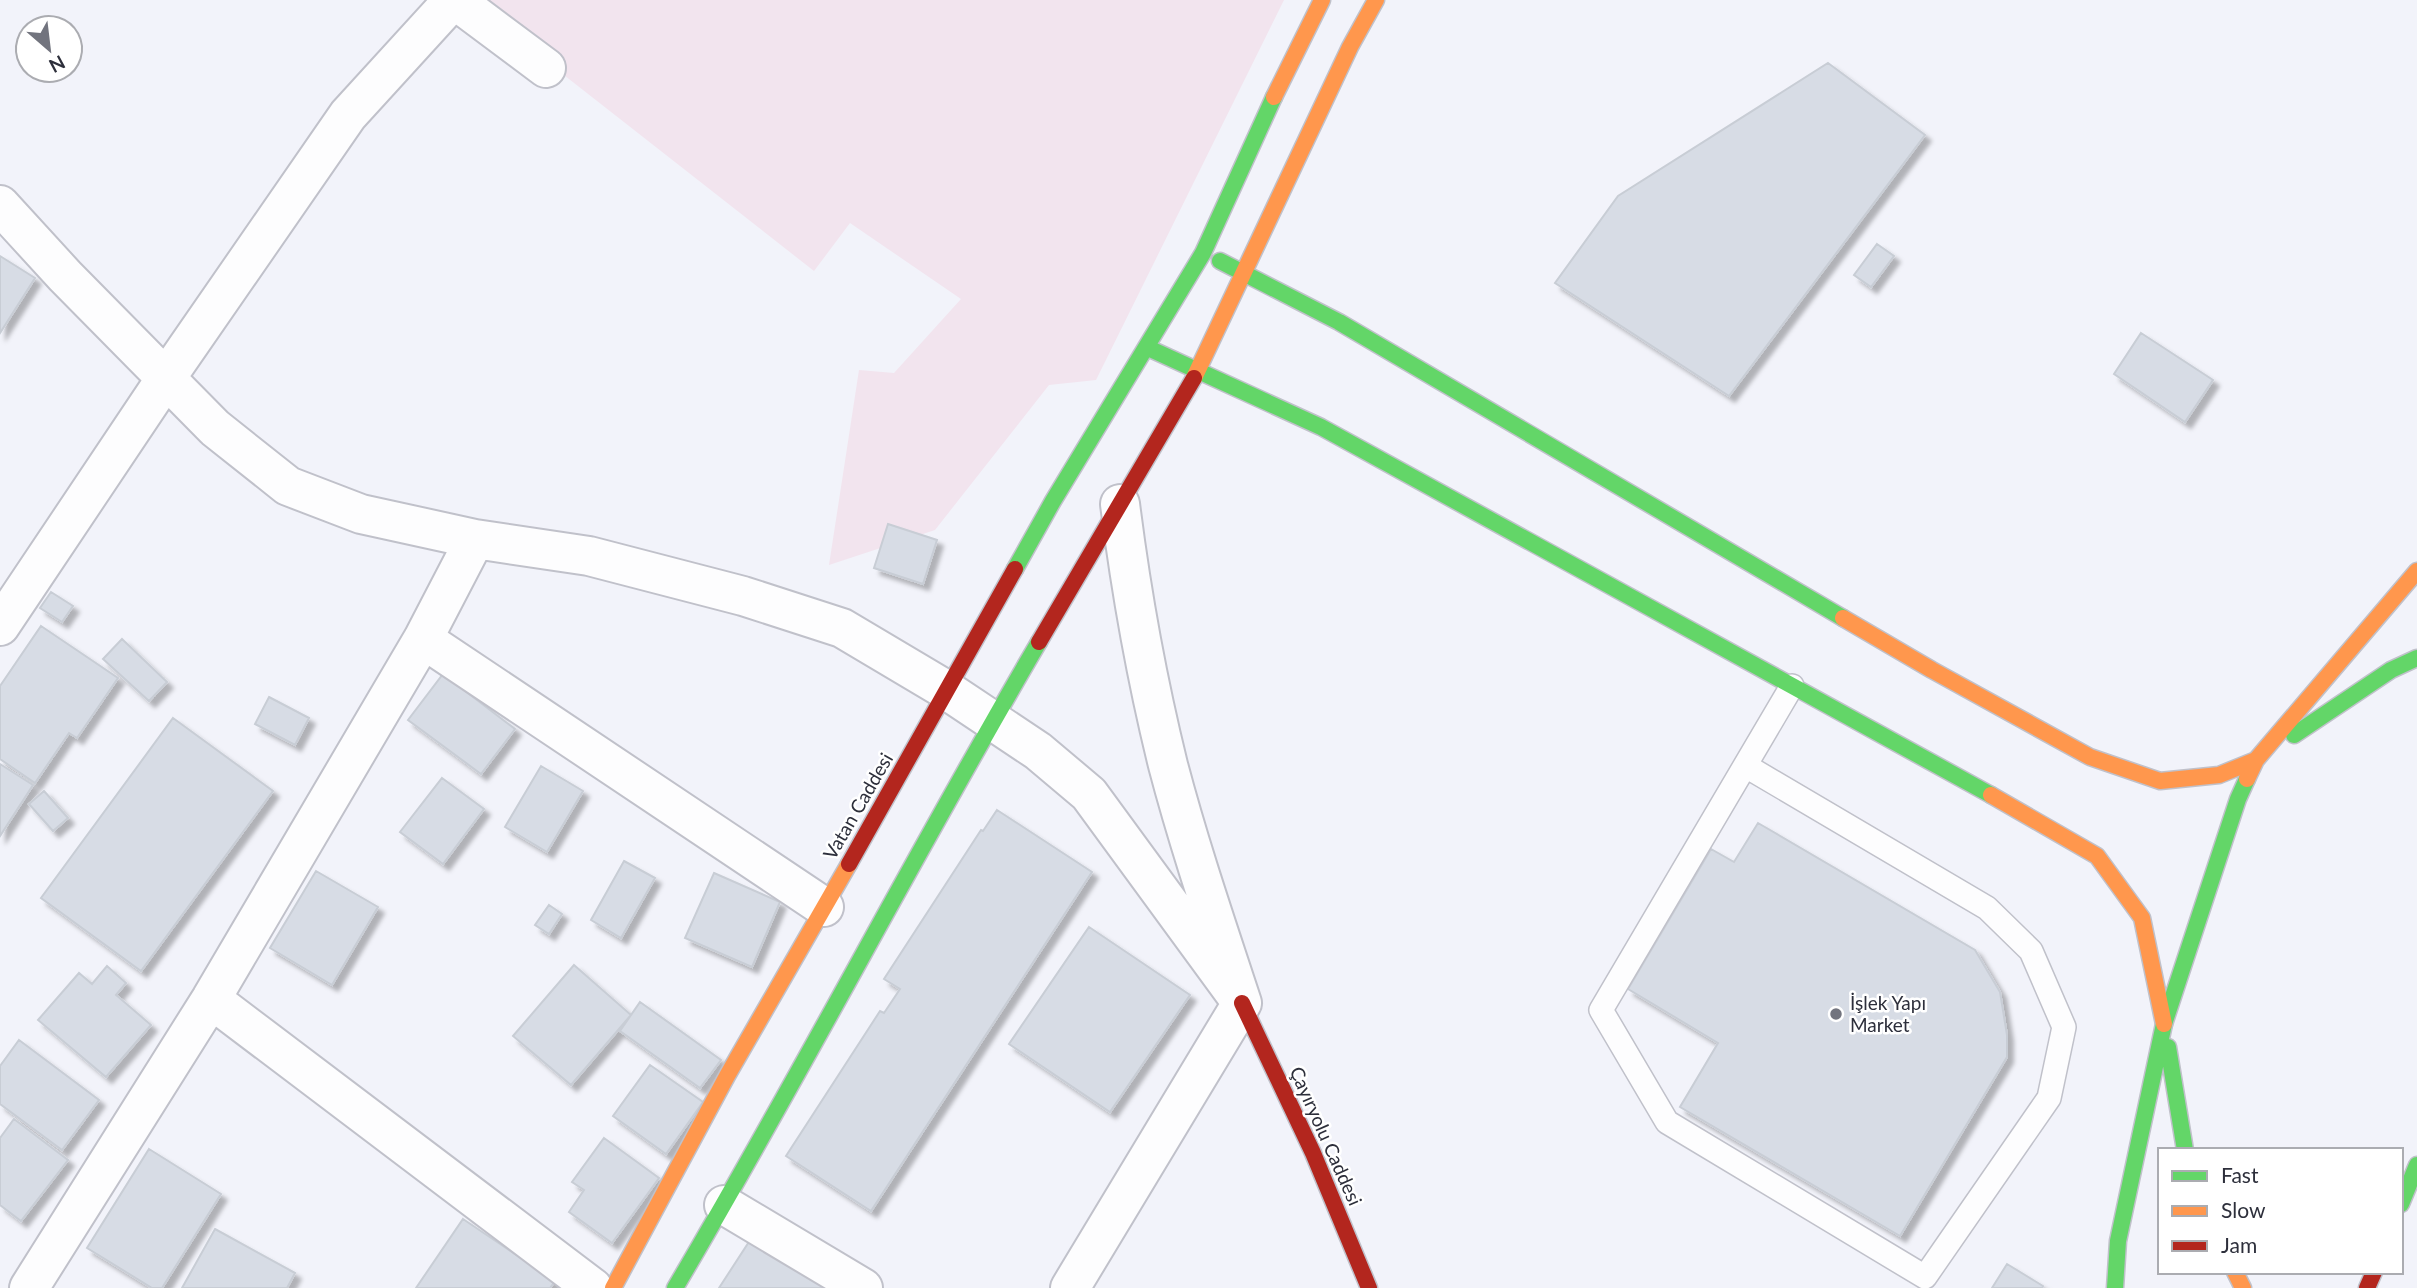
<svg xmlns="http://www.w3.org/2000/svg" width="2417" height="1288" viewBox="0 0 2417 1288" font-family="Lato,sans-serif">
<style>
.green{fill:#f2e4ee}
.building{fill:#d7dce5;stroke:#c8cdd5;stroke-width:2;filter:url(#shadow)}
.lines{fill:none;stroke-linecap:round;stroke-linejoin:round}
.lane-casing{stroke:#c0c1ca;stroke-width:26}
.street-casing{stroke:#c0c1ca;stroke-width:42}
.fast-casing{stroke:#c0c1ca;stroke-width:19}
.slow-casing{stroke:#c0c1ca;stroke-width:19}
.jam-casing{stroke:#c0c1ca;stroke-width:19}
.lane{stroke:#fdfdfe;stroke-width:23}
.street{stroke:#fdfdfe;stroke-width:38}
.fast{stroke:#63d668;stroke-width:16}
.slow{stroke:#ff974d;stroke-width:16}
.jam{stroke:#b3261e;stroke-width:16}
.poi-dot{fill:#72747e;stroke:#fff;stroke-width:2.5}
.labels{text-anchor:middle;stroke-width:5;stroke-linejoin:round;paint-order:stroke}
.street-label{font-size:19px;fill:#2d2f3b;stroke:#fff}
.poi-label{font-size:19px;fill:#2d2f3b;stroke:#fff;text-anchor:start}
</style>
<defs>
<filter id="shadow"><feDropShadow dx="6" dy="6" stdDeviation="2" flood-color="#0004"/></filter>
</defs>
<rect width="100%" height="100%" fill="#f2f3fa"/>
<path class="green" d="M 490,0 L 1284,0 L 1096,380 L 1049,385 L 935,530 L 829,565 L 859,370 L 894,373 L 961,299 L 850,223 L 814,271 L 481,10 Z"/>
<path class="building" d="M 1828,63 L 1925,135 L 1729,396 L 1555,283 L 1618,196 Z
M 1877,244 L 1894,256 L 1871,287 L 1854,275 Z
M 0,256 L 35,278 L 0,333 Z
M 2141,333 L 2213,380 L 2185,422 L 2114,374 Z
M 888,524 L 937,540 L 923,584 L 874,568 Z
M 51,592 L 73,606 L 62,622 L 40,608 Z
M 41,626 L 118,678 L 77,738 L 69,733 L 35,783 L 0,759 L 0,686 Z
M 122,639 L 167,682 L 149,701 L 103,659 Z
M 443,674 L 515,729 L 481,774 L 408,720 Z
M 269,697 L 309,718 L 295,745 L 255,724 Z
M 173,718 L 273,791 L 141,971 L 41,898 Z
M 0,764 L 33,785 L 0,836 Z
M 541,766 L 583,791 L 547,852 L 505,827 Z
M 442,778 L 484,809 L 443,864 L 400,832 Z
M 44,791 L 68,818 L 53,831 L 29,804 Z
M 997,810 L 1092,872 L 871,1211 L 786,1156 L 880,1011 L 884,1013 L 900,989 L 884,979 L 981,830 L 983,831 Z
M 1758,823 L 1975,950 L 2000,992 L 2007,1035 L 2007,1057 L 1900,1236 L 1680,1107 L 1718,1043 L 1628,989 L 1711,849 L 1734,862 Z
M 624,861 L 655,878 L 621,938 L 591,920 Z
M 316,871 L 378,907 L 332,985 L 270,948 Z
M 714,873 L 780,902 L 752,967 L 685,938 Z
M 549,905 L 562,914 L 549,934 L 535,925 Z
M 1089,927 L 1190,995 L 1110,1112 L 1009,1044 Z
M 574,965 L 631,1015 L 571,1085 L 513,1036 Z
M 107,966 L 126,983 L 116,995 L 151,1025 L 106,1077 L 38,1020 L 79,973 L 92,984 Z
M 640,1002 L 721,1060 L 700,1088 L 620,1031 Z
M 19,1040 L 99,1100 L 62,1150 L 0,1104 L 0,1066 Z
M 650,1065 L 703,1102 L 666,1154 L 613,1116 Z
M 14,1119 L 68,1160 L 21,1221 L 0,1205 L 0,1138 Z
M 604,1138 L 659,1178 L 612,1243 L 569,1212 L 584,1190 L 572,1182 Z
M 149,1149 L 221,1194 L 162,1288 L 152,1288 L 87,1248 Z
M 767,1214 L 834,1288 L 719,1288 Z
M 463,1219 L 555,1281 L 550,1288 L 416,1288 Z
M 215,1229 L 295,1273 L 287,1288 L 182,1288 Z
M 2007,1264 L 2043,1286 L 2042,1288 L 1992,1288 Z"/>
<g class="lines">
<g class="lane-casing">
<path id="lane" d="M 1746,766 L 1987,908 L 2031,951 L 2064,1027 L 2049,1098 L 1925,1277 L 1667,1122 L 1601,1010 L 1792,686"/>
</g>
<g class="street-casing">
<path id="street" d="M 455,0 L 546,68
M 0,205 L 65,276 L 215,428 L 288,486 L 361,514 L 475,539 L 589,556 L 743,596 L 842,628 L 948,691 L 1038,751 L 1089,794 L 1242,1003
M 0,626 L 166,378 L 348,115 L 453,0
M 423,639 L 824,907
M 211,999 L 593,1288
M 724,1205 L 863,1288
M 29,1288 L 211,999 L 423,639 L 475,539
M 1070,1288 L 1242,1003 C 1216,924 1189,845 1168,765 C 1147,680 1131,591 1120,504"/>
</g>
<g class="fast-casing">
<path id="fast" d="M 1220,261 L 1339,322 L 1843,618
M 1146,347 L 1321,427 L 1991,795
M 1015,569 L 1053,501 L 1203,253 L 1274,97
M 2294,735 L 2391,670 L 2417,658
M 2168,1047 L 2185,1150
M 2401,1204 L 2417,1165
M 675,1288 C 801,1075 914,855 1039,642
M 2115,1288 L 2118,1241 L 2164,1024 L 2238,799 L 2247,779"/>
</g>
<g class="slow-casing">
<path id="slow" d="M 1274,97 L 1322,0
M 1194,378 L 1350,47 L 1376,0
M 1843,618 L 1932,670 L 2090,757 L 2160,781 L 2219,775 L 2256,760
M 2247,779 L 2256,760 L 2417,571
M 1991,795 L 2097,856 L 2142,918 L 2164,1024
M 2235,1272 L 2243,1288
M 613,1288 L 727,1076 L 849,864"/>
</g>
<g class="jam-casing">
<path id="jam" d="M 1039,642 L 1194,378
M 849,864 L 1015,569
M 1242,1003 L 1313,1153 L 1369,1288
M 2367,1288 L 2374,1272"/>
</g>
<use href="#lane" class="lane"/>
<use href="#street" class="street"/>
<use href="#fast" class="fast"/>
<use href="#slow" class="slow"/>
<use href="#jam" class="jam"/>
</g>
<circle class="poi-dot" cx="1836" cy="1014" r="7"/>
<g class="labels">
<g class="street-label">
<text transform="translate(858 806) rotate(-60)" y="7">Vatan Caddesi</text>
<text transform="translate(1326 1136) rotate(66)" y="7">Çayıryolu Caddesi</text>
</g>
<g class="poi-label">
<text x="1850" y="1010">İşlek Yapı<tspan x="1850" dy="22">Market</tspan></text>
</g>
</g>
<rect x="2158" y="1148" width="245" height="126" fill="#ffffff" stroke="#abacb1" stroke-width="2"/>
<rect x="2172" y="1171" width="35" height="10" fill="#63d668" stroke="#abacb1" stroke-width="2"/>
<text x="2221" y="1183" font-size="21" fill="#2d2f3b">Fast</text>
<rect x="2172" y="1206" width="35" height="10" fill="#ff974d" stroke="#abacb1" stroke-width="2"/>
<text x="2221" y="1218" font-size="21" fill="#2d2f3b">Slow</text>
<rect x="2172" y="1241" width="35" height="10" fill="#b3261e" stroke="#abacb1" stroke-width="2"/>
<text x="2221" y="1253" font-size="21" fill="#2d2f3b">Jam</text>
<g transform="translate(49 49) rotate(152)"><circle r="33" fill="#ffffff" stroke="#abacb1" stroke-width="2"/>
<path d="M0-5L12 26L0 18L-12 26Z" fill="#72747e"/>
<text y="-10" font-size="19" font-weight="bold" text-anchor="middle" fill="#2d2f3b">N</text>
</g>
</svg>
